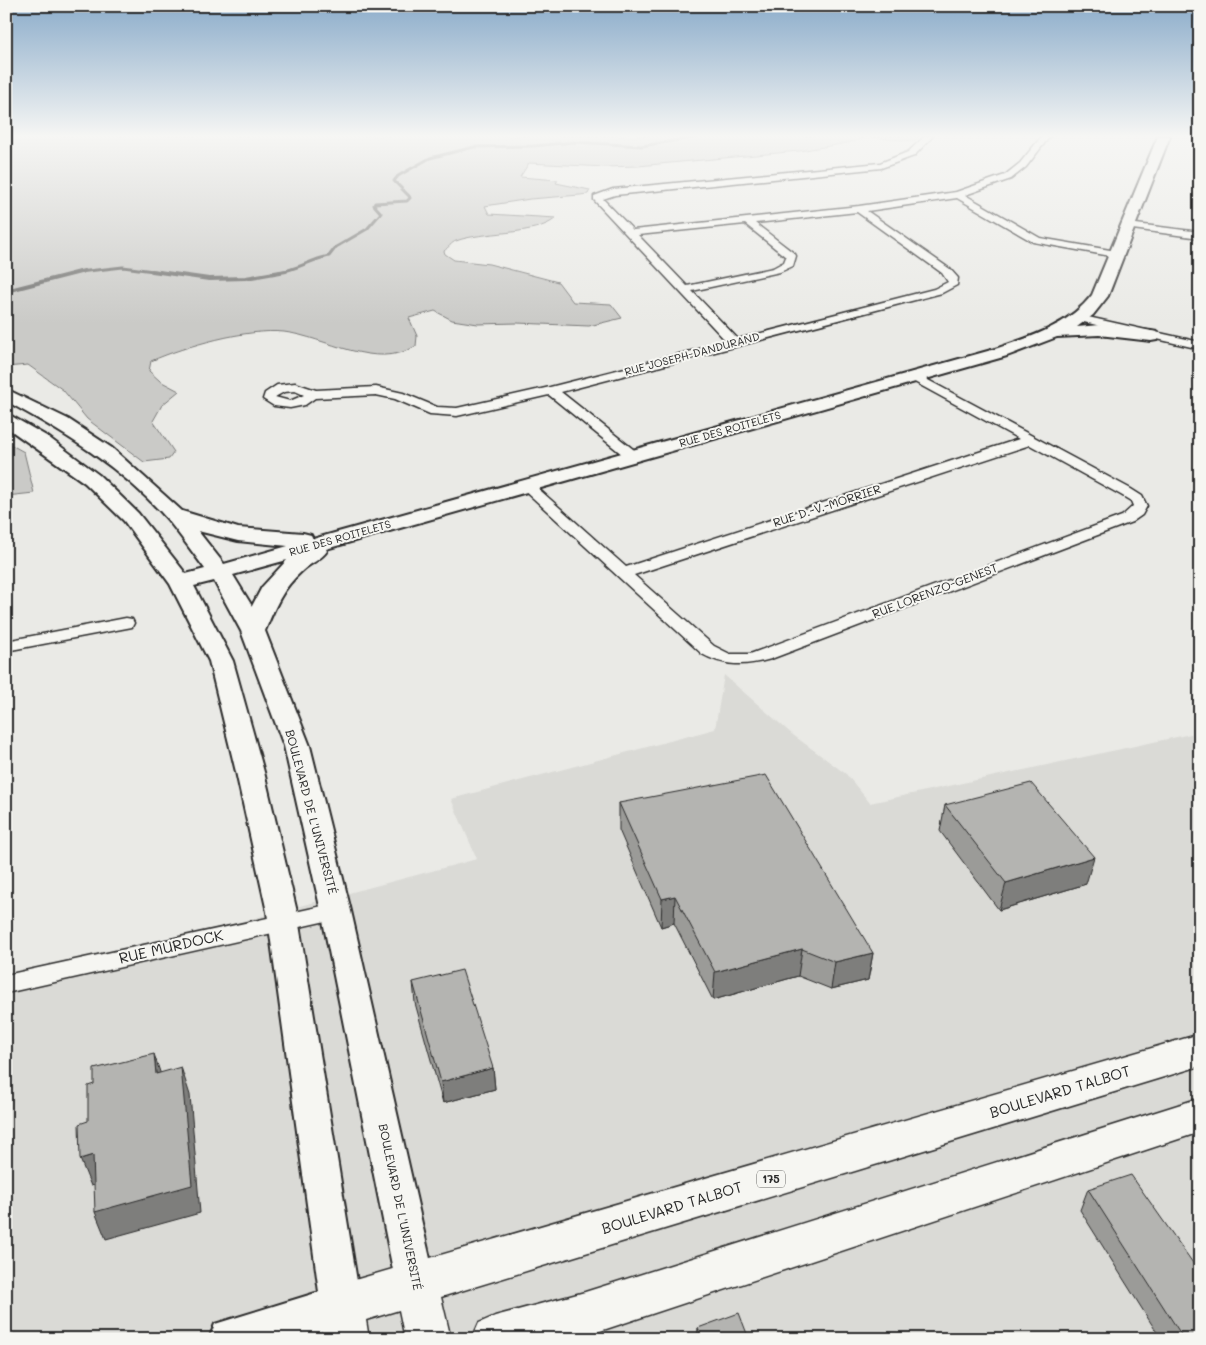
<svg xmlns="http://www.w3.org/2000/svg" width="1206" height="1345" viewBox="0 0 1206 1345" font-family="Mali,sans-serif">
<style>
.built{fill:#dadad6}
.green{fill:#cacac7;stroke:#7a7a79}
.lines{fill:none;stroke-linecap:round;stroke-linejoin:round}
.stream-far1{stroke:#727270;stroke-width:3}
.stream{stroke:#727270;stroke-width:4}
.street-casing{stroke:#2b2b2b;stroke-width:3}
.secondary-casing{stroke:#2b2b2b;stroke-width:4}
.primary-casing{stroke:#2b2b2b;stroke-width:3}
.street{fill:#f6f6f2;fill-rule:evenodd}
.secondary{fill:#f6f6f2;fill-rule:evenodd}
.primary{fill:#f6f6f2;fill-rule:evenodd}
.wall{fill:#9b9b98;stroke:#2b2b2b}
.shaded-wall{fill:#7e7e7c;stroke:#2b2b2b}
.building{fill:#b4b4b1;stroke:#2b2b2b}
.labels{text-anchor:middle;stroke-width:4;stroke-linejoin:round;paint-order:stroke}
.far-street-label{font-size:11px;fill:#2b2b2b;stroke:#f6f6f2}
.shield{fill:#f6f6f2;stroke:#686867;stroke-width:1}
.shield-label{font-size:11px;font-weight:bold;fill:#2b2b2b}
.street-label{font-size:12px;fill:#2b2b2b;stroke:#f6f6f2}
.near-street-label{font-size:15px;fill:#2b2b2b;stroke:#f6f6f2}
</style>
<rect width="100%" height="100%" fill="#eaeae6"/>
<filter id="ink" filterUnits="userSpaceOnUse"><feTurbulence type="fractalNoise" baseFrequency=".02" numOctaves="2"/><feDisplacementMap in="SourceGraphic" scale="10" xChannelSelector="R" yChannelSelector="G"/><feConvolveMatrix kernelMatrix="1 2 1 2 8 2 1 2 1" color-interpolation-filters="sRGB"/></filter>
<g filter="url(#ink)">
<path class="built" d="M 724,675 L 793,735 L 846,774 L 870,803 L 1200,732 L 1200,1339 L 6,1339 L 6,984 L 477,859 L 451,799 L 715,729 Z"/>
<path class="green" d="M 6,136 L 919,136 L 914,141 L 867,137 L 847,143 L 799,151 L 638,166 L 605,167 L 529,163 L 520,177 L 558,180 L 556,183 L 590,190 L 588,194 L 580,195 L 530,199 L 485,206 L 489,214 L 556,218 C 536,236 481,231 456,241 C 452,242 448,248 444,251 L 445,254 L 454,260 L 489,264 L 558,282 L 573,302 L 611,304 L 622,318 L 589,326 L 517,323 L 478,324 L 452,320 L 435,311 L 409,318 L 417,336 L 416,346 C 375,371 326,337 284,332 C 248,328 185,346 151,361 L 149,371 L 160,381 L 179,391 L 162,405 L 153,421 L 174,452 L 169,459 L 144,462 L 87,419 L 63,390 L 28,365 L 6,367 Z
M 6,442 L 24,452 L 34,493 L 6,496 Z"/>
<g class="lines">
<path class="stream-far1" d="M 79,272 L 123,267 L 161,272
M 279,272 C 299,269 310,260 329,256 L 336,247 L 367,229 L 381,213 L 374,205 L 375,203 L 407,201 L 410,198 L 409,196 L 394,181 L 398,176 L 430,158 L 474,147 L 533,146 L 574,142 L 642,146 L 698,137 L 727,136"/>
<path class="stream" d="M 152,271 L 209,279 L 246,278 L 286,271
M 6,291 L 84,271"/>
<g class="street-casing">
<path id="street" d="M 925,136 L 933,136 L 914,156 L 881,168 L 615,195 L 603,199 L 633,230 L 859,206 L 956,192 L 1005,175 L 1020,163 L 1042,136 L 1050,136 L 1026,167 L 1011,179 L 965,195 L 1040,238 L 1116,251 L 1121,254 L 1116,257 L 1033,242 L 957,198 L 867,211 L 950,269 L 958,278 L 957,285 L 942,293 L 561,392 L 638,453 L 640,456 L 638,459 L 628,459 L 549,395 L 457,416 L 430,414 L 395,399 L 376,395 L 315,398 L 305,405 L 290,408 L 274,406 L 263,399 L 265,393 L 277,385 L 295,383 L 316,390 L 376,387 L 403,393 L 437,407 L 457,408 L 550,387 L 727,342 L 594,200 L 594,196 L 613,189 L 880,163 L 908,152 ZM 857,212 L 942,273 L 948,282 L 934,289 L 738,339 L 692,291 L 780,272 L 793,266 L 796,256 L 795,254 L 755,223 ZM 745,224 L 786,257 L 784,262 L 773,268 L 687,286 L 638,235 ZM 295,391 L 304,395 L 290,401 L 275,397 L 284,392 Z
M 1128,223 L 1200,232 L 1200,238 L 1125,228 L 1125,224 Z
M 1079,315 L 1200,342 L 1200,349 L 1075,320 L 1075,316 Z
M 913,372 L 1131,489 L 1142,496 L 1147,506 L 1142,515 L 1132,522 L 771,659 C 746,666 725,667 702,654 L 520,486 L 522,483 L 532,483 L 626,567 L 1019,439 L 909,379 L 907,376 ZM 1030,445 L 1121,495 L 1131,501 L 1133,506 L 1122,516 L 750,654 L 730,654 L 714,646 L 634,575 Z
M 126,618 L 132,619 L 134,623 L 132,627 L 6,651 L 6,641 Z
M 336,903 L 344,905 L 347,911 L 344,917 L 6,993 L 6,975 Z"/>
</g>
<g class="secondary-casing">
<path id="secondary" d="M 1158,136 L 1170,136 L 1108,296 L 1093,315 L 1077,327 L 1099,325 L 1151,331 L 1157,332 L 1159,336 L 1157,340 L 1151,341 L 1099,335 L 1057,337 L 1007,356 L 326,549 L 327,551 C 321,560 310,563 302,571 C 282,589 275,607 265,631 L 310,746 L 351,911 L 436,1285 L 430,1299 L 416,1305 L 402,1299 L 396,1285 L 321,911 L 284,746 L 241,631 L 214,581 L 194,586 L 233,661 L 264,772 L 297,912 L 361,1306 L 355,1320 L 299,1339 L 209,1339 L 215,1324 L 319,1292 L 267,912 L 236,772 L 209,661 L 170,584 L 124,521 L 85,483 L 6,427 L 6,413 L 48,437 L 99,475 L 138,513 L 186,574 L 205,569 C 193,553 181,536 168,520 C 124,469 65,433 6,401 L 6,389 L 68,419 L 112,448 L 182,511 L 238,528 L 303,533 L 311,535 L 313,539 L 995,349 C 1031,337 1068,326 1092,295 ZM 198,531 L 238,541 L 288,546 L 224,564 ZM 287,560 L 262,587 L 252,606 L 233,575 Z"/>
</g>
<g class="primary-casing">
<path id="primary" d="M 1200,1034 L 1200,1066 L 441,1297 L 451,1339 L 405,1339 L 399,1310 L 366,1320 L 369,1339 L 323,1339 L 319,1306 L 325,1290 L 341,1284 Z
M 1200,1098 L 1200,1132 L 585,1336 L 576,1339 L 472,1339 L 479,1323 L 495,1316 L 585,1292 Z"/>
</g>
<use href="#street" class="street"/>
<use href="#secondary" class="secondary"/>
<use href="#primary" class="primary"/>
</g>
<path class="wall" d="M 619,803 L 873,953 L 868,980 L 831,989 L 798,976 L 713,1000 L 674,923 L 661,927 L 619,830 Z
M 945,805 L 1086,884 L 999,910 L 940,831 Z
M 413,982 L 493,1068 L 495,1089 L 443,1103 L 415,1003 Z
M 1088,1189 L 1200,1339 L 1161,1339 L 1080,1210 Z
M 698,1328 L 749,1339 L 697,1339 Z"/>
<path class="shaded-wall" d="M 1094,857 L 1086,884 L 999,910 L 1006,883 Z
M 675,896 L 674,923 L 661,927 L 662,899 Z
M 802,949 L 798,976 L 713,1000 L 715,972 Z
M 873,953 L 868,980 L 831,989 L 835,962 Z
M 154,1054 L 163,1081 L 156,1074 Z
M 181,1067 L 190,1095 L 200,1213 L 106,1239 L 95,1212 Z
M 493,1068 L 495,1089 L 443,1103 L 441,1082 Z
M 93,1155 L 104,1182 L 91,1186 L 80,1159 Z"/>
<path class="building" d="M 766,775 L 873,953 L 835,962 L 802,949 L 715,972 L 675,896 L 662,899 L 619,803 Z
M 1031,783 L 1094,857 L 1006,883 L 945,805 Z
M 462,970 L 493,1068 L 441,1082 L 413,982 Z
M 154,1054 L 156,1074 L 181,1067 L 192,1185 L 95,1212 L 93,1155 L 80,1159 L 79,1124 L 88,1121 L 88,1086 L 94,1084 L 94,1069 Z
M 1131,1175 L 1200,1273 L 1200,1339 L 1184,1339 L 1088,1189 Z
M 739,1313 L 749,1339 L 702,1339 L 698,1328 Z"/>
</g>
<linearGradient id="sky" x2="0" y2="1"><stop stop-color="#8bacca"/><stop offset="0.42" stop-color="#f6f6f4"/><stop offset="1" stop-color="#f6f6f4" stop-opacity="0"/></linearGradient>
<rect width="1206" height="324" fill="url(#sky)"/>
<g class="labels">
<g class="far-street-label">
<text transform="translate(692 354) rotate(-15)" y="4">RUE JOSEPH-DANDURAND</text>
<text transform="translate(730 429) rotate(-16)" y="4">RUE DES ROITELETS</text>
<text transform="translate(340 538) rotate(-16)" y="4">RUE DES ROITELETS</text>
</g>
<rect class="shield" x="757" y="1170.5" width="28" height="17" rx="4"/>
<g class="shield-label">
<text x="771" y="1183">175</text>
</g>
<g class="street-label">
<text transform="translate(827 506) rotate(-18)" y="4">RUE D.-V.-MORRIER</text>
<text transform="translate(935 591) rotate(-21)" y="4">RUE LORENZO-GENEST</text>
<text transform="translate(311 812) rotate(75)" y="4">BOULEVARD DE L'UNIVERSITÉ</text>
<text transform="translate(400 1207) rotate(78)" y="4">BOULEVARD DE L'UNIVERSITÉ</text>
</g>
<g class="near-street-label">
<text transform="translate(171 947) rotate(-13)" y="5">RUE MURDOCK</text>
<text transform="translate(1060 1092) rotate(-17)" y="5">BOULEVARD TALBOT</text>
<text transform="translate(672 1208) rotate(-17)" y="5">BOULEVARD TALBOT</text>
</g>
</g>
<rect width="1206" height="1345" fill="none" stroke="#f6f6f2" stroke-width="25"/>
<rect x="12" y="12" width="1181" height="1320" fill="none" stroke="#2b2b2b" stroke-width="2" filter="url(#ink)"/>
</svg>
